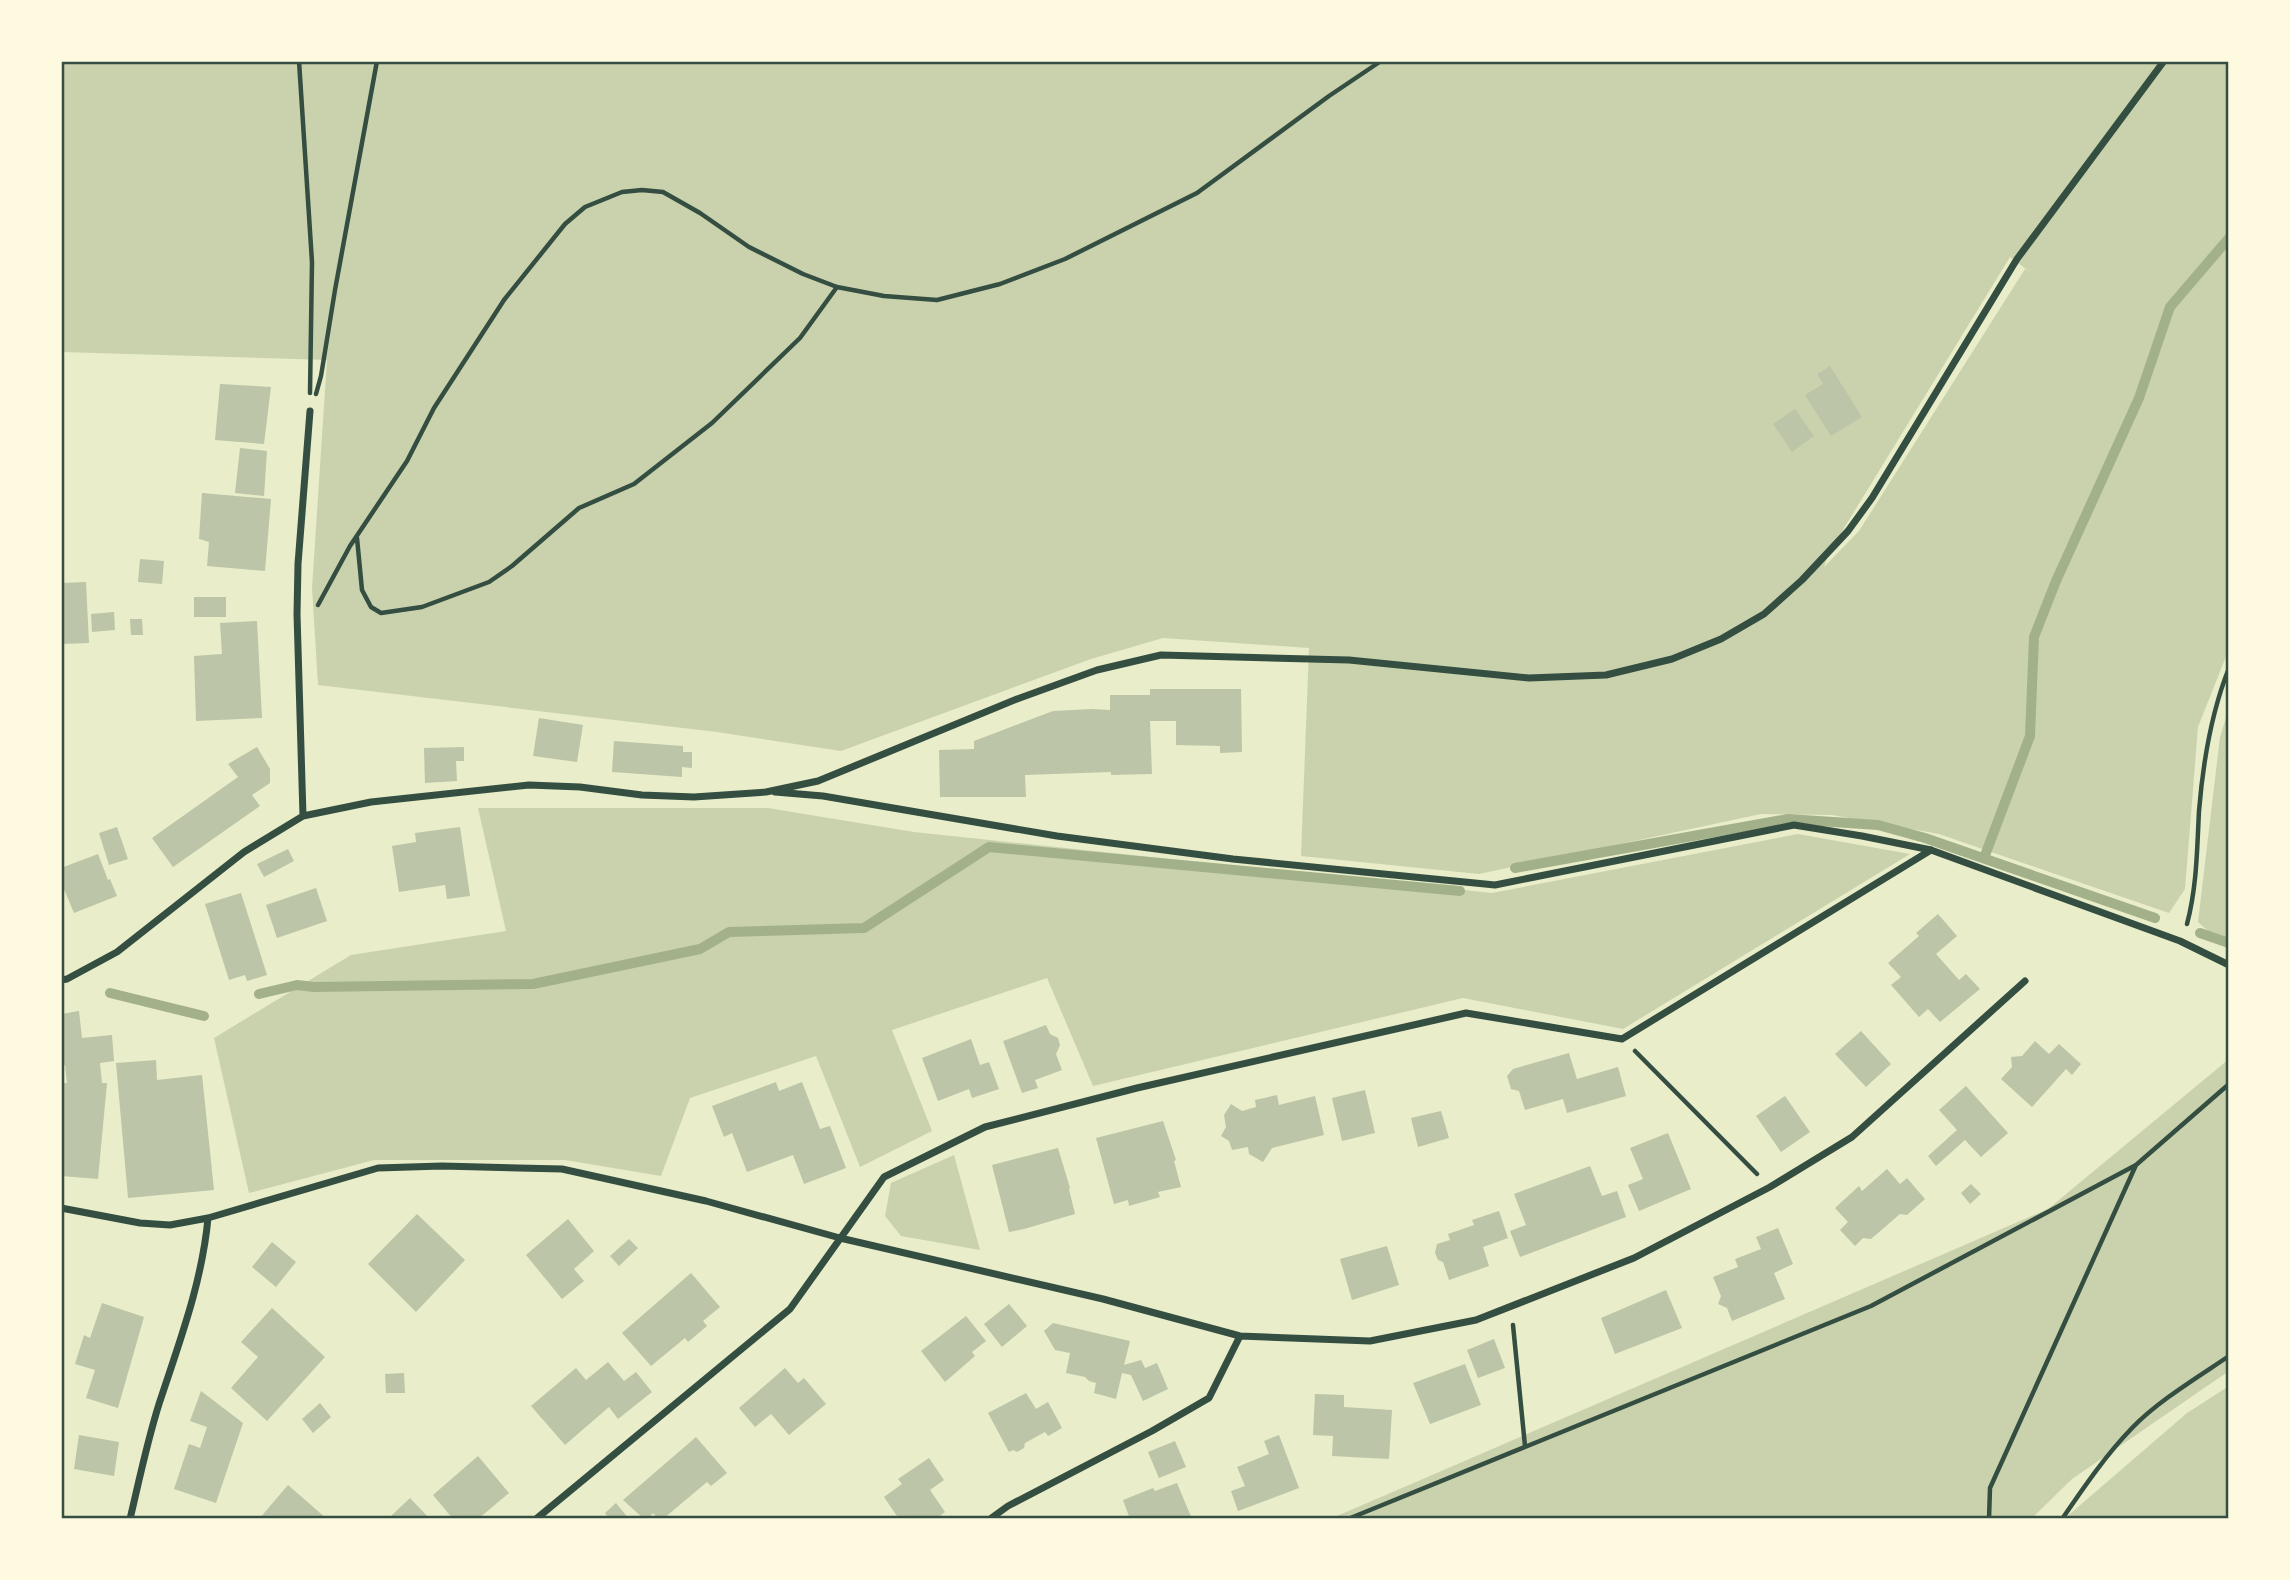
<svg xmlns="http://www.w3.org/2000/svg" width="2290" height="1580" viewBox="0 0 2290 1580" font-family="Ubuntu,sans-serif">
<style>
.green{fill:#cad2ad;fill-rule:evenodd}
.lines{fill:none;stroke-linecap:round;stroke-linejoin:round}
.stream{stroke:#a3b18a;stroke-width:10}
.building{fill:#bcc5a7}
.path{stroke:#344e41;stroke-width:4.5}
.minor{stroke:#344e41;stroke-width:7}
.neatline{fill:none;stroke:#344e41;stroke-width:2.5}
</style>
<rect width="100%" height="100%" fill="#e9edc9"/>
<path class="green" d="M 61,61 L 2229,61 L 2229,649 L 2198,727 L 2185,889 L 2169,913 L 1939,834 L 1832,815 L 1761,814 L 1479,874 L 1301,856 L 1309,648 L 1163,638 L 1091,659 L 841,751 L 717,732 L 318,685 L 312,588 L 327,360 L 61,352 ZM 2010,257 L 2030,272 L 2025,269 L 1859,531 L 1824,567 L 1830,551 Z
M 2229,708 L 2229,950 L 2198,922 L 2220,737 Z
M 478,808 L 768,808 L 914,832 L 1492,893 L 1798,834 L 1910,854 L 1623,1029 L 1463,998 L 1093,1086 L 1047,978 L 892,1030 L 932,1131 L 860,1167 L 816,1056 L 690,1098 L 661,1176 L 565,1160 L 374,1160 L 249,1193 L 214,1038 L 351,955 L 506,931 Z
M 2229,1059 L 2229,1371 L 2072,1479 L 2031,1519 L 1330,1519 L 2048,1209 Z
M 954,1155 L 980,1250 L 901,1236 L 885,1216 L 891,1183 Z
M 2229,1386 L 2229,1519 L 2064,1519 L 2187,1413 Z"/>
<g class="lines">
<path class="stream" d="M 1984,858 L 2030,736 L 2034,637 L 2056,581 L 2139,398 L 2170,307 L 2229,238
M 1515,868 L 1788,819 L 1878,825 L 1925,838 L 2155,918
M 2200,933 L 2229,943
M 110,993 L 204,1016
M 259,994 L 297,985 L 314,987 L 533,984 L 700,949 L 729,932 L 864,928 L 989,847 L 1460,891"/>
</g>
<path class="building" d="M 1830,366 L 1862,417 L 1831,436 L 1805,395 L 1823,384 L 1817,374 Z
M 220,384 L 271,387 L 264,444 L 215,440 Z
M 1795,409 L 1814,436 L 1792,452 L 1773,424 Z
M 240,448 L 267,451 L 264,496 L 235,493 Z
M 202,493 L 271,499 L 265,571 L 207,566 L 209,542 L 199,539 Z
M 140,559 L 164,561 L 162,584 L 138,582 Z
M 86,582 L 89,643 L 61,644 L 61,583 Z
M 194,597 L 226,597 L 226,617 L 194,617 Z
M 114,612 L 115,630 L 92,632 L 91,614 Z
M 130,619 L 142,619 L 143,635 L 131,635 Z
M 257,621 L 262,718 L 196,721 L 194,656 L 222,654 L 220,623 Z
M 1150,689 L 1241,689 L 1242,752 L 1220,753 L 1220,746 L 1176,745 L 1176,721 L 1150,721 L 1152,774 L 1111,775 L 1111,772 L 1025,775 L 1026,797 L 940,797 L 939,750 L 974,749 L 974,741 L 1053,711 L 1092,709 L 1110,710 L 1110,695 L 1150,695 Z
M 539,718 L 583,725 L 577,762 L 533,756 Z
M 614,741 L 683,746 L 683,752 L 692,752 L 692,768 L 682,767 L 682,777 L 612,772 Z
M 257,747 L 270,769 L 270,783 L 252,795 L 260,806 L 173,867 L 152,838 L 238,777 L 228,764 Z
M 464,747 L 464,761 L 456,761 L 457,781 L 425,783 L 424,748 Z
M 117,827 L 128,859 L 109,865 L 99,833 Z
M 460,827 L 470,896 L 447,899 L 445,885 L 399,892 L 392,846 L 416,842 L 415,833 Z
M 288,849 L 294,861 L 264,877 L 257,864 Z
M 98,854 L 108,880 L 110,879 L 117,896 L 74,913 L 61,882 L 61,868 Z
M 316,888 L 327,921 L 277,938 L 266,905 Z
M 241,893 L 267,975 L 247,981 L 245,975 L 229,980 L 205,904 Z
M 1938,914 L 1957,936 L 1936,954 L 1959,980 L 1966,974 L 1980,989 L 1940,1022 L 1928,1009 L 1919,1017 L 1891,985 L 1901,977 L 1888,963 L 1919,936 L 1916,933 Z
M 79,1011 L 82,1038 L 112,1035 L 114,1061 L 100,1063 L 102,1083 L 107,1083 L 98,1179 L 61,1176 L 61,1083 L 67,1083 L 65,1065 L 61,1065 L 61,1014 Z
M 1046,1025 L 1050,1034 L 1058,1038 L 1060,1045 L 1056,1054 L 1062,1070 L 1035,1080 L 1038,1088 L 1022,1093 L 1003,1041 Z
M 1861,1031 L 1891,1064 L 1866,1087 L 1835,1054 Z
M 971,1039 L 980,1065 L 989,1062 L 999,1089 L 972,1098 L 969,1089 L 938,1101 L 922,1058 Z
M 2035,1041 L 2049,1054 L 2059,1044 L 2081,1064 L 2072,1075 L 2066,1069 L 2032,1107 L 2001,1079 L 2012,1067 L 2011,1057 L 2022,1056 Z
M 1569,1053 L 1577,1079 L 1618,1067 L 1626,1096 L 1567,1113 L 1563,1099 L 1525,1110 L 1519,1091 L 1511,1089 L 1507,1076 L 1513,1069 Z
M 156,1060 L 157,1080 L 202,1075 L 214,1190 L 128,1198 L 116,1063 Z
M 776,1082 L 779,1091 L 802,1082 L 820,1129 L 830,1126 L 846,1168 L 804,1184 L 793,1155 L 747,1172 L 732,1133 L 724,1137 L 712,1106 Z
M 1966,1086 L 2008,1133 L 1981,1157 L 1965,1140 L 1936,1166 L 1928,1156 L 1957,1130 L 1939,1110 Z
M 1365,1090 L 1375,1133 L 1342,1141 L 1332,1098 Z
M 1277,1095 L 1279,1105 L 1315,1096 L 1324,1135 L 1272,1148 L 1263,1162 L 1249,1154 L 1248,1147 L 1232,1150 L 1229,1141 L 1221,1136 L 1226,1127 L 1224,1115 L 1231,1104 L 1242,1111 L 1256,1107 L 1255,1100 Z
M 1785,1096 L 1810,1132 L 1781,1152 L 1756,1116 Z
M 1441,1111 L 1449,1138 L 1418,1147 L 1411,1118 Z
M 1163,1121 L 1176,1160 L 1174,1161 L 1181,1187 L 1158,1192 L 1160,1197 L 1129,1206 L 1128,1200 L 1114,1204 L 1096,1138 Z
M 1668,1133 L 1691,1189 L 1639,1211 L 1628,1185 L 1643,1179 L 1630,1148 Z
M 1058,1148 L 1070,1188 L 1069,1189 L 1075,1214 L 1024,1229 L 1009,1232 L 992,1165 Z
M 1590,1166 L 1602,1196 L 1617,1191 L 1626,1217 L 1520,1257 L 1510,1231 L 1526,1225 L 1514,1194 Z
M 1887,1169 L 1900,1184 L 1907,1178 L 1925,1199 L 1907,1215 L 1900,1214 L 1871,1239 L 1863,1238 L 1855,1246 L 1840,1230 L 1848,1222 L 1835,1208 L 1859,1186 L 1862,1191 Z
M 1971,1184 L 1981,1194 L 1970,1204 L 1961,1193 Z
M 1499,1211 L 1508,1238 L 1483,1247 L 1489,1266 L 1449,1280 L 1443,1262 L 1438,1260 L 1435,1253 L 1437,1244 L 1450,1240 L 1448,1234 L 1474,1225 L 1472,1220 Z
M 417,1214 L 465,1260 L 416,1312 L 368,1264 Z
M 568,1219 L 594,1251 L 574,1269 L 584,1281 L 562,1299 L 526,1255 Z
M 1778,1228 L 1793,1264 L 1774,1273 L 1785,1299 L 1732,1321 L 1727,1308 L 1718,1304 L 1721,1296 L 1713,1277 L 1738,1267 L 1735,1259 L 1761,1249 L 1756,1237 Z
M 629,1239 L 638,1248 L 619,1266 L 610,1256 Z
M 272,1242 L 296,1262 L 276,1287 L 252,1267 Z
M 1387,1246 L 1399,1285 L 1352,1300 L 1340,1259 Z
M 691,1273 L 720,1307 L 703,1321 L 707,1326 L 688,1342 L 685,1338 L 651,1366 L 622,1333 Z
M 1666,1290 L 1682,1328 L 1615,1354 L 1601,1318 Z
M 102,1303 L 144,1317 L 118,1408 L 86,1398 L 95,1370 L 75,1364 L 84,1335 L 90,1338 Z
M 1009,1304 L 1027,1326 L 1002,1347 L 984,1324 Z
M 272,1308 L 325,1357 L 267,1421 L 231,1388 L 258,1357 L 241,1342 Z
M 966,1316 L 986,1341 L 972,1352 L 975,1356 L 945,1382 L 921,1351 Z
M 1053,1323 L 1130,1341 L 1124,1365 L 1141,1360 L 1145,1368 L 1157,1363 L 1168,1389 L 1143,1401 L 1131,1375 L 1122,1373 L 1116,1399 L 1094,1393 L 1096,1383 L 1089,1381 L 1085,1377 L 1066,1373 L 1070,1353 L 1055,1350 L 1044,1331 Z
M 1494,1339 L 1505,1368 L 1478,1378 L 1467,1350 Z
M 608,1362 L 624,1381 L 636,1372 L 652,1392 L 618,1419 L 609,1407 L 565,1445 L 531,1406 L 576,1368 L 586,1380 Z
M 1465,1364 L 1481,1405 L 1430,1424 L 1413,1383 Z
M 785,1368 L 798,1383 L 804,1378 L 826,1404 L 789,1435 L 771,1414 L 755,1427 L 739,1408 Z
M 404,1373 L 405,1393 L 386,1393 L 385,1374 Z
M 201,1391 L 243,1423 L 216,1503 L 174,1489 L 189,1444 L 200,1448 L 207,1427 L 190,1421 Z
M 1026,1393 L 1036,1409 L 1048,1402 L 1062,1428 L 1048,1436 L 1045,1432 L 1025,1443 L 1024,1448 L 1017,1452 L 1013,1450 L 1009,1452 L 988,1413 Z
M 1315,1394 L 1344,1395 L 1344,1407 L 1392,1410 L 1389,1459 L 1332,1456 L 1333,1436 L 1313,1435 Z
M 320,1403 L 331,1417 L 313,1433 L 302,1419 Z
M 79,1435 L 119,1442 L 114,1476 L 74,1469 Z
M 1279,1435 L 1299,1488 L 1238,1511 L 1231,1491 L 1245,1486 L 1237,1467 L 1269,1454 L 1264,1441 Z
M 696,1437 L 727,1473 L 711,1486 L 707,1482 L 663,1519 L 658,1519 L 653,1513 L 647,1519 L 644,1519 L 623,1500 Z
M 1175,1441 L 1186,1467 L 1159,1478 L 1148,1452 Z
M 478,1456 L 509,1493 L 478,1519 L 453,1519 L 433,1495 Z
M 929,1458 L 944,1480 L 930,1490 L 945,1512 L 936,1519 L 899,1519 L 884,1497 L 902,1484 L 898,1479 Z
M 1177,1483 L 1192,1519 L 1130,1519 L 1123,1500 L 1153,1488 L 1155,1491 Z
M 288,1485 L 327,1519 L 259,1519 Z
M 410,1498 L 430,1519 L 391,1519 L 390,1517 Z
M 616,1503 L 629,1519 L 609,1519 L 605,1513 Z"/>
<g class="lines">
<path class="path" d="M 299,61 L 312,262 L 310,393
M 316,394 L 321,376 L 335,290 L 377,61
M 357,538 L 362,590 L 371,607 L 381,613 L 422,607 L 489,582 L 512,566 L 579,508 L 634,484 L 712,423 L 800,338 L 837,287
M 318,605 L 350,546 L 407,461 L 434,408 L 504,300 L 565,224 L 585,207 L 622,192 L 642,190 L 663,192 L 700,213 L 749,247 L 803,274 L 837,287 L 884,296 L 937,300 L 1000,284 L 1065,259 L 1197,193 L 1329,96 L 1381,61
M 2187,924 C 2197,886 2197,849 2199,811 C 2203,762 2211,713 2229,668
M 1635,1051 L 1757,1174
M 1513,1325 L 1525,1446
M 1348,1519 L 1871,1306 L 2136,1165
M 1989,1519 L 1990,1488 L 2136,1165 L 2229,1084
M 2062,1519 C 2084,1487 2105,1456 2132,1428 C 2158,1401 2198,1377 2229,1356"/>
<path class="minor" d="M 775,792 L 823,796 L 1057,836 L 1233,859 L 1495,885 L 1794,825 L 1862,836 L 1931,850 L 2180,941 L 2229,965
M 303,816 L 297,614 L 298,564 L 310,411
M 61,980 L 67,979 L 117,952 L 244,852 L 303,816 L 371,802 L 529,785 L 580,787 L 642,795 L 694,797 L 766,792 L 818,781 L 1017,699 L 1097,670 L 1161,655 L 1349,660 L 1529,678 L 1606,675 L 1672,659 L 1721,639 L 1764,614 L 1802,580 L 1848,531 L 1872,498 L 2017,259 L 2164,61
M 61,1208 L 140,1223 L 170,1225 L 208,1218 L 378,1168 L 442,1166 L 562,1169 L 706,1201 L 840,1238 L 1103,1299 L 1240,1336 L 1370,1341 L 1476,1320 L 1634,1258 L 1770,1187 L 1852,1137 L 2025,981
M 130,1519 C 139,1481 147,1442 159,1404 C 179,1343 202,1283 208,1218
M 536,1519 L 790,1309 L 884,1177 L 985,1127 L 1137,1088 L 1466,1013 L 1622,1039 L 1931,850
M 990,1519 L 1008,1506 L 1152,1431 L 1209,1398 L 1240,1336"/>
</g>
<rect width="2290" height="1580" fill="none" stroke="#fefae0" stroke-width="126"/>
<rect x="63" y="63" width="2164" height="1454" class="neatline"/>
</svg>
